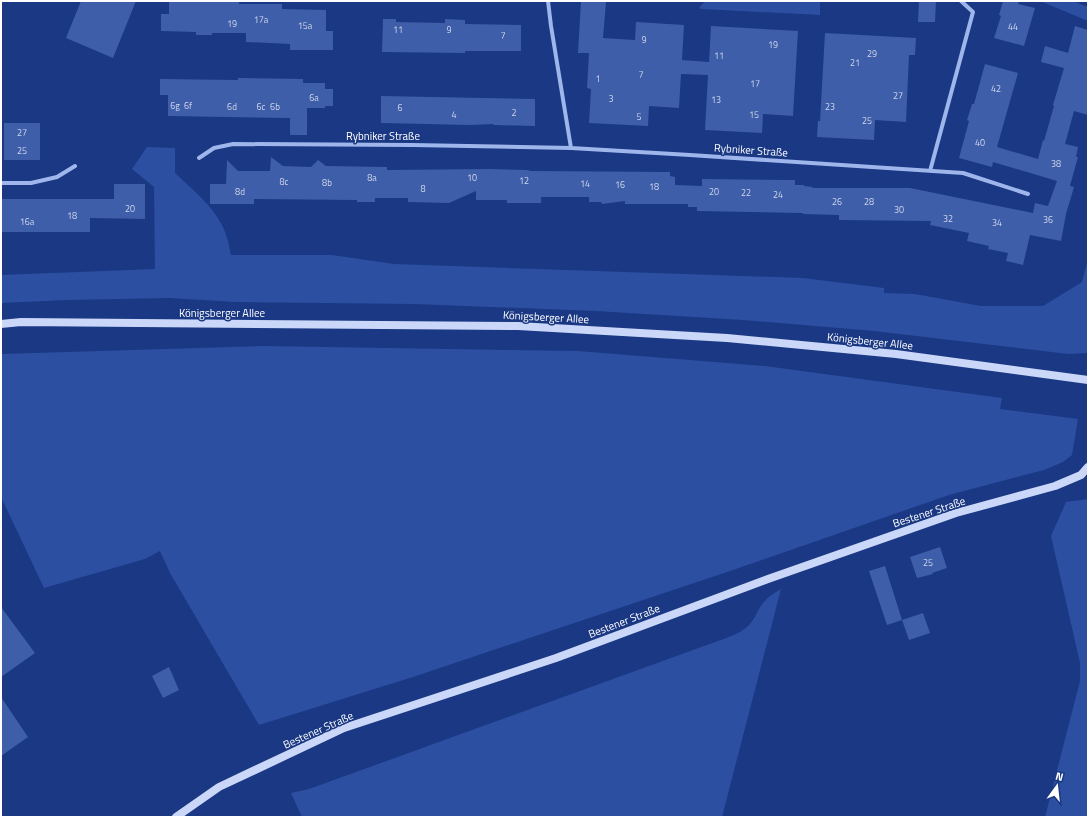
<svg xmlns="http://www.w3.org/2000/svg" width="1089" height="818" viewBox="0 0 1089 818" font-family="'Titillium Web',sans-serif">
<style>
.green{fill:#2c4fa2}
.building{fill:#3e5eaa}
.lines{fill:none;stroke-linecap:round;stroke-linejoin:round}
.street{stroke:#9eb6eb;stroke-width:4}
.secondary{stroke:#cad7f8;stroke-width:8}
.labels{text-anchor:middle;stroke-width:3;stroke-linejoin:round;paint-order:stroke}
.number-label{font-size:9px;fill:#cfd7ea}
.street-label{font-size:11px;fill:#fff;stroke:#1a3883}
</style>
<rect width="100%" height="100%" fill="#1a3883"/>
<path class="green" d="M 705,1 L 820,1 L 820,15 L 701,9 L 699,8 Z
M 1040,1 L 1073,1 L 1088,7 L 1088,21 Z
M 147,147 L 175,148 L 175,173 C 192,189 211,204 222,225 C 227,235 229,245 231,255 L 332,255 L 394,264 L 803,278 L 884,288 L 884,293 L 915,294 L 981,306 L 1043,306 L 1082,282 L 1088,259 L 1088,353 L 1068,354 L 874,331 L 743,320 L 596,311 L 414,304 L 236,302 L 169,298 L 68,300 L 1,303 L 1,275 L 155,269 L 154,187 L 132,169 Z
M 264,346 L 578,351 L 765,366 L 1002,398 L 1000,409 L 1078,419 L 1072,455 L 1063,462 L 1044,470 L 949,495 L 730,571 L 413,677 L 259,725 L 170,573 L 160,551 L 145,559 L 44,588 L 1,497 L 1,354 Z
M 1088,499 L 1088,817 L 1045,817 L 1080,681 L 1080,663 L 1051,536 L 1066,502 Z
M 781,589 L 722,817 L 302,817 L 291,793 L 309,789 L 729,637 C 737,634 744,630 750,624 C 756,617 758,609 763,603 C 768,597 774,593 781,589 Z"/>
<path class="building" d="M 81,1 L 136,1 L 113,58 L 66,38 Z
M 169,1 L 239,1 L 239,4 L 282,4 L 282,9 L 326,10 L 326,31 L 333,31 L 333,50 L 290,50 L 290,44 L 246,42 L 246,33 L 212,33 L 212,35 L 196,35 L 196,32 L 161,31 L 161,14 L 169,14 Z
M 581,1 L 606,2 L 603,38 L 635,40 L 636,22 L 684,25 L 682,60 L 709,62 L 711,26 L 798,31 L 793,116 L 763,114 L 762,133 L 705,130 L 708,75 L 681,74 L 679,108 L 649,106 L 648,126 L 589,123 L 591,89 L 587,88 L 589,53 L 578,53 Z
M 919,1 L 936,1 L 935,22 L 918,22 Z
M 1003,1 L 1019,1 L 1018,4 L 1035,8 L 1024,46 L 994,38 L 1001,16 L 999,15 Z
M 383,19 L 396,19 L 396,22 L 445,23 L 445,19 L 465,20 L 465,24 L 521,25 L 521,51 L 465,51 L 465,53 L 382,52 Z
M 1075,26 L 1088,30 L 1088,115 L 1074,111 L 1065,144 L 1078,147 L 1076,157 L 1078,157 L 1070,186 L 1074,187 L 1066,214 L 1061,241 L 1030,235 L 1023,265 L 1006,261 L 1008,253 L 988,249 L 989,246 L 967,241 L 969,233 L 930,225 L 931,221 L 839,220 L 839,215 L 803,214 L 803,213 L 697,211 L 697,207 L 688,207 L 688,204 L 625,204 L 625,201 L 602,204 L 601,202 L 589,202 L 589,197 L 541,197 L 541,203 L 507,203 L 507,200 L 476,200 L 476,191 L 449,203 L 408,202 L 408,198 L 375,198 L 375,202 L 357,202 L 357,200 L 254,199 L 254,204 L 210,204 L 210,184 L 226,184 L 227,160 L 238,171 L 270,171 L 271,157 L 283,166 L 311,167 L 318,160 L 326,166 L 387,167 L 387,170 L 489,169 L 527,170 L 531,171 L 670,172 L 670,176 L 675,177 L 675,185 L 702,186 L 702,179 L 795,180 L 795,185 L 804,185 L 804,186 L 813,187 L 812,188 L 910,188 L 1033,213 L 1035,203 L 1048,206 L 1057,181 L 993,162 L 992,167 L 959,158 L 969,121 L 967,120 L 972,104 L 974,104 L 985,64 L 1018,73 L 997,147 L 1038,159 L 1043,140 L 1044,141 L 1054,106 L 1053,105 L 1064,68 L 1041,62 L 1045,46 L 1068,53 Z
M 825,33 L 916,38 L 915,55 L 909,55 L 906,122 L 875,120 L 874,140 L 817,137 L 818,121 L 820,121 Z
M 238,78 L 303,79 L 303,83 L 325,83 L 325,89 L 333,89 L 333,106 L 325,106 L 325,108 L 307,108 L 307,135 L 290,135 L 290,118 L 168,116 L 168,95 L 160,95 L 160,79 L 238,80 Z
M 381,96 L 535,99 L 535,126 L 494,125 L 493,124 L 470,125 L 381,123 Z
M 4,123 L 40,123 L 40,160 L 4,160 Z
M 114,184 L 145,184 L 145,219 L 90,218 L 90,232 L 1,232 L 1,199 L 114,199 Z
M 940,547 L 947,568 L 932,573 L 933,574 L 917,578 L 910,557 Z
M 885,566 L 902,620 L 887,625 L 869,571 Z
M 1,607 L 35,653 L 1,677 Z
M 923,613 L 930,633 L 909,640 L 902,620 Z
M 169,667 L 179,690 L 163,698 L 152,676 Z
M 1,697 L 28,737 L 1,756 Z"/>
<g class="lines">
<path class="street" d="M 548,1 L 551,26 L 571,148
M 199,158 L 214,148 L 233,144 L 412,145 L 571,148 L 690,155 L 963,173 L 1028,194
M 930,171 L 973,12 L 961,1
M 1,183 L 31,183 L 57,177 L 75,166"/>
<path class="secondary" d="M 1,324 L 21,322 L 518,326 L 727,338 L 896,354 L 1088,380
M 176,817 L 219,787 L 344,728 L 556,658 L 768,579 L 956,513 L 1055,486 L 1081,475 L 1088,467"/>
</g>
<g class="labels">
<g class="number-label">
<text x="261" y="23">17a</text>
<text x="232" y="27">19</text>
<text x="305" y="29">15a</text>
<text x="1013" y="30">44</text>
<text x="398" y="33">11</text>
<text x="449" y="33">9</text>
<text x="503" y="39">7</text>
<text x="644" y="43">9</text>
<text x="773" y="48">19</text>
<text x="872" y="57">29</text>
<text x="719" y="59">11</text>
<text x="855" y="66">21</text>
<text x="641" y="78">7</text>
<text x="598" y="82">1</text>
<text x="755" y="87">17</text>
<text x="996" y="92">42</text>
<text x="898" y="99">27</text>
<text x="314" y="101">6a</text>
<text x="611" y="102">3</text>
<text x="716" y="103">13</text>
<text x="175" y="109">6g</text>
<text x="188" y="109">6f</text>
<text x="232" y="110">6d</text>
<text x="261" y="110">6c</text>
<text x="275" y="110">6b</text>
<text x="830" y="110">23</text>
<text x="400" y="111">6</text>
<text x="514" y="116">2</text>
<text x="454" y="118">4</text>
<text x="754" y="118">15</text>
<text x="639" y="120">5</text>
<text x="867" y="124">25</text>
<text x="22" y="136">27</text>
<text x="980" y="146">40</text>
<text x="22" y="154">25</text>
<text x="1056" y="167">38</text>
<text x="372" y="181">8a</text>
<text x="472" y="181">10</text>
<text x="524" y="184">12</text>
<text x="284" y="185">8c</text>
<text x="327" y="186">8b</text>
<text x="585" y="187">14</text>
<text x="620" y="188">16</text>
<text x="654" y="190">18</text>
<text x="423" y="192">8</text>
<text x="240" y="195">8d</text>
<text x="714" y="195">20</text>
<text x="746" y="196">22</text>
<text x="778" y="198">24</text>
<text x="837" y="205">26</text>
<text x="869" y="205">28</text>
<text x="130" y="212">20</text>
<text x="899" y="213">30</text>
<text x="72" y="219">18</text>
<text x="948" y="222">32</text>
<text x="1048" y="223">36</text>
<text x="27" y="225">16a</text>
<text x="997" y="226">34</text>
<text x="928" y="566">25</text>
</g>
<g class="street-label">
<text x="383" y="140">Rybniker Straße</text>
<text transform="translate(751 150) rotate(4)" y="4">Rybniker Straße</text>
<text x="222" y="317">Königsberger Allee</text>
<text transform="translate(546 317) rotate(3)" y="4">Königsberger Allee</text>
<text transform="translate(870 341) rotate(6)" y="4">Königsberger Allee</text>
<text transform="translate(929 512) rotate(-18)" y="4">Bestener Straße</text>
<text transform="translate(624 621) rotate(-21)" y="4">Bestener Straße</text>
<text transform="translate(318 730) rotate(-24)" y="4">Bestener Straße</text>
</g>
</g>
<rect width="1089" height="818" fill="none" stroke="#ffffff" stroke-width="4"/>
<g transform="translate(1057 786) rotate(15)" stroke="#1a3883" stroke-width="3" paint-order="stroke">
<path d="M0-3L7 15L0 10L-7 15Z" fill="#ffffff"/>
<text y="-6" font-size="11" font-weight="bold" text-anchor="middle" fill="#ffffff">N</text>
</g>
</svg>
